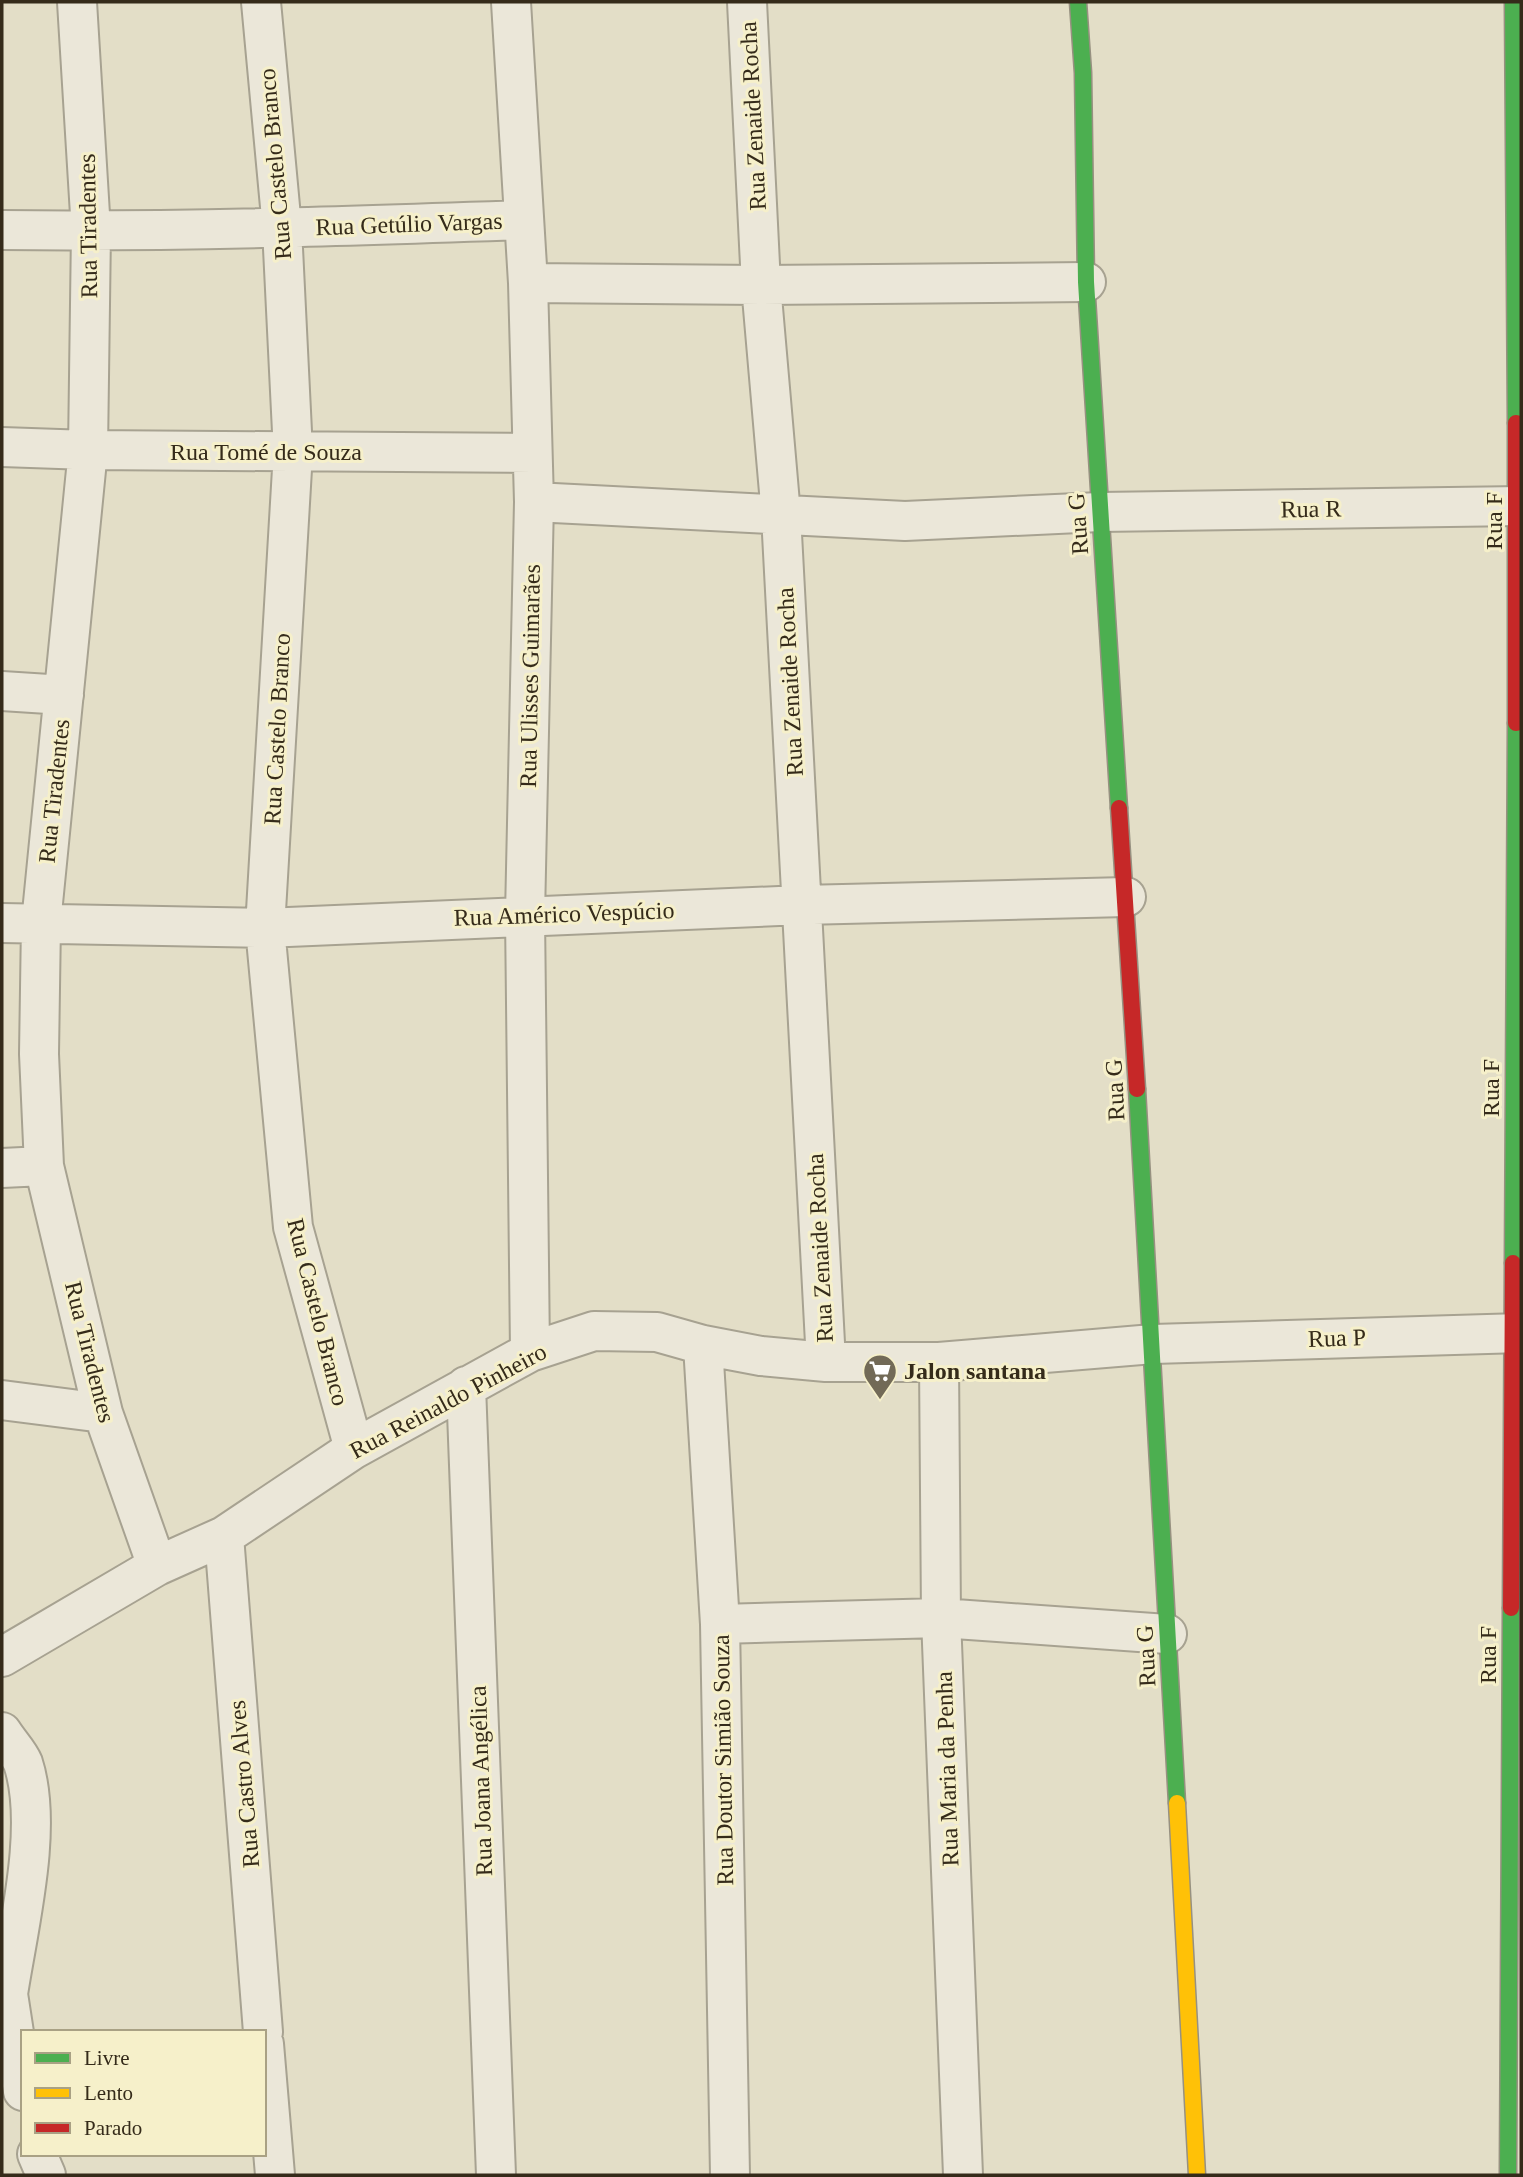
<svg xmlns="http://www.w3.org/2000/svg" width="1523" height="2177" viewBox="0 0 1523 2177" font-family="'Times New Roman',serif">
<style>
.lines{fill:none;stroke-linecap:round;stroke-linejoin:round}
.street-casing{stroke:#a7a291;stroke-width:42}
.fast-casing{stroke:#979181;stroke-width:19}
.slow-casing{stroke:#979181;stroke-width:19}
.jam-casing{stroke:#979181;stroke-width:19}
.street{stroke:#ebe7d9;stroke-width:38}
.fast{stroke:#4caf50;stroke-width:16}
.slow{stroke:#ffc107;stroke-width:16}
.jam{stroke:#c62828;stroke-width:16}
.labels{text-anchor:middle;stroke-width:6;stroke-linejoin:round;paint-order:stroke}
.street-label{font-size:24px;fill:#352b1a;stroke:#f6f0ca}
.poi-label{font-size:24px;font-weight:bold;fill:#352b1a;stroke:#f6f0ca;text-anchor:start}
</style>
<rect width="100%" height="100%" fill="#e3dec7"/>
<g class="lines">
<g class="street-casing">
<path id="street" d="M 77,2 L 91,231 L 88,450 L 41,923 L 39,1054 L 44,1166 L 103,1413 L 157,1566
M 261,2 L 282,228 L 293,452 L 265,928 L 293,1227 L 354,1449
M 511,2 L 528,283 L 534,502 L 525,915 L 530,1352
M 747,2 L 761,285 L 781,515 L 826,1362
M 2,230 C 176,232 349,226 523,220
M 528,283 L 761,285 L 1086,282
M 2,447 L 88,450 L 531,453
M 534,502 L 905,521 L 1100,512 L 1521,506
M 2,691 L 64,695
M 2,923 L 265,928 L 802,905 L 1126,897
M 2,1168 L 44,1166
M 703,1345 L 720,1624 L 730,2175
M 939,1362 L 941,1618 L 963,2175
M 466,1386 L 496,2175
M 2,1400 L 103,1413
M 224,1536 L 263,2032
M 720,1624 L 941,1618 L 1167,1634
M 2,1657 L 157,1566 L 224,1536 L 354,1449 L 530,1352 L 594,1331 L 657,1332 L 703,1345 L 761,1356 L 826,1362 L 939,1362 L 1153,1344 L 1521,1333
M 2,1732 C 8,1742 19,1753 23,1763 C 44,1827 18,1928 8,1994
M 2,1990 L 8,1994 L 23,2091
M 264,2044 L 275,2175
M 37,2154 L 46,2175"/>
</g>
<g class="fast-casing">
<path id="fast" d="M 1078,2 L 1083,73 L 1086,282 L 1119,808
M 1513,2 L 1516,423
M 1137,1089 L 1177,1803
M 1513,1263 L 1516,723
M 1508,2175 L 1511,1608"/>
</g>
<g class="slow-casing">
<path id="slow" d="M 1177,1803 L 1197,2175"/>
</g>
<g class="jam-casing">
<path id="jam" d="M 1516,723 L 1516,423
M 1119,808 L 1137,1089
M 1511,1608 L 1513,1263"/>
</g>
<use href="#street" class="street"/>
<use href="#fast" class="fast"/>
<use href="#slow" class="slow"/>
<use href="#jam" class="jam"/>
</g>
<defs>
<g id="supermarket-pin" transform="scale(1.75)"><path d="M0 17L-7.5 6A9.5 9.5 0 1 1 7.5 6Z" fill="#726a57" stroke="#f6f0ca"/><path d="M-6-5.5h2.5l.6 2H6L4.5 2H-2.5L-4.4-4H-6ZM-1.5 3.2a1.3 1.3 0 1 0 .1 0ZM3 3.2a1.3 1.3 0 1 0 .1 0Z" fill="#fff"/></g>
</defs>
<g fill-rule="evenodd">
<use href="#supermarket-pin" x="880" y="1371"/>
</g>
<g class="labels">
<g class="street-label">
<text transform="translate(753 116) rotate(-93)" y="8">Rua Zenaide Rocha</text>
<text transform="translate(275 164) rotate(-95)" y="8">Rua Castelo Branco</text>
<text transform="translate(409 224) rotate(-2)" y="8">Rua Getúlio Vargas</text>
<text transform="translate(88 226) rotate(-91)" y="8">Rua Tiradentes</text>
<text x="266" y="460">Rua Tomé de Souza</text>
<text transform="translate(1311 509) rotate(-1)" y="8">Rua R</text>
<text transform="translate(1494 521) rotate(-90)" y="8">Rua F</text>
<text transform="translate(1078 524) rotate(-94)" y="8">Rua G</text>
<text transform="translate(530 676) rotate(-89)" y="8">Rua Ulisses Guimarães</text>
<text transform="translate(790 682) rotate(-93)" y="8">Rua Zenaide Rocha</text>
<text transform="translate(277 729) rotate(-87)" y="8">Rua Castelo Branco</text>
<text transform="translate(54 791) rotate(-84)" y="8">Rua Tiradentes</text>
<text transform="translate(564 914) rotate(-2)" y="8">Rua Américo Vespúcio</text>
<text transform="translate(1491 1088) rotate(-90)" y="8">Rua F</text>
<text transform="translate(1115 1090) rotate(-93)" y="8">Rua G</text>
<text transform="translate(820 1248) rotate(-93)" y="8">Rua Zenaide Rocha</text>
<text transform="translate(318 1312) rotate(76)" y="8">Rua Castelo Branco</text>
<text transform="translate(1337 1338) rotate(-2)" y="8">Rua P</text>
<text transform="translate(90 1352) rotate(76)" y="8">Rua Tiradentes</text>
<text transform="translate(448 1401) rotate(-28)" y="8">Rua Reinaldo Pinheiro</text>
<text transform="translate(1488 1655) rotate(-90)" y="8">Rua F</text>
<text transform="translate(1146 1656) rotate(-93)" y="8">Rua G</text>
<text transform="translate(723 1760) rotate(-91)" y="8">Rua Doutor Simião Souza</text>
<text transform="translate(947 1769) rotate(-92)" y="8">Rua Maria da Penha</text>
<text transform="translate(481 1781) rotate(-92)" y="8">Rua Joana Angélica</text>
<text transform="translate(244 1784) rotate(-95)" y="8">Rua Castro Alves</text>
</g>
<g class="poi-label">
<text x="904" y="1379">Jalon santana</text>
</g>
</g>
<rect width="1523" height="2177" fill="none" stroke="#352b1a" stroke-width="7"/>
<rect x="21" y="2030" width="245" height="126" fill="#f6f0ca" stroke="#a9a184" stroke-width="2"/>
<rect x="35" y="2053" width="35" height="10" fill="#4caf50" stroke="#a9a184" stroke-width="2"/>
<text x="84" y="2065" font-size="21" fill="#352b1a">Livre</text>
<rect x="35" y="2088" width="35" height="10" fill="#ffc107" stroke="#a9a184" stroke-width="2"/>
<text x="84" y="2100" font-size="21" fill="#352b1a">Lento</text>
<rect x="35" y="2123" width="35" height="10" fill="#c62828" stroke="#a9a184" stroke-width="2"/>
<text x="84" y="2135" font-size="21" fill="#352b1a">Parado</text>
</svg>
